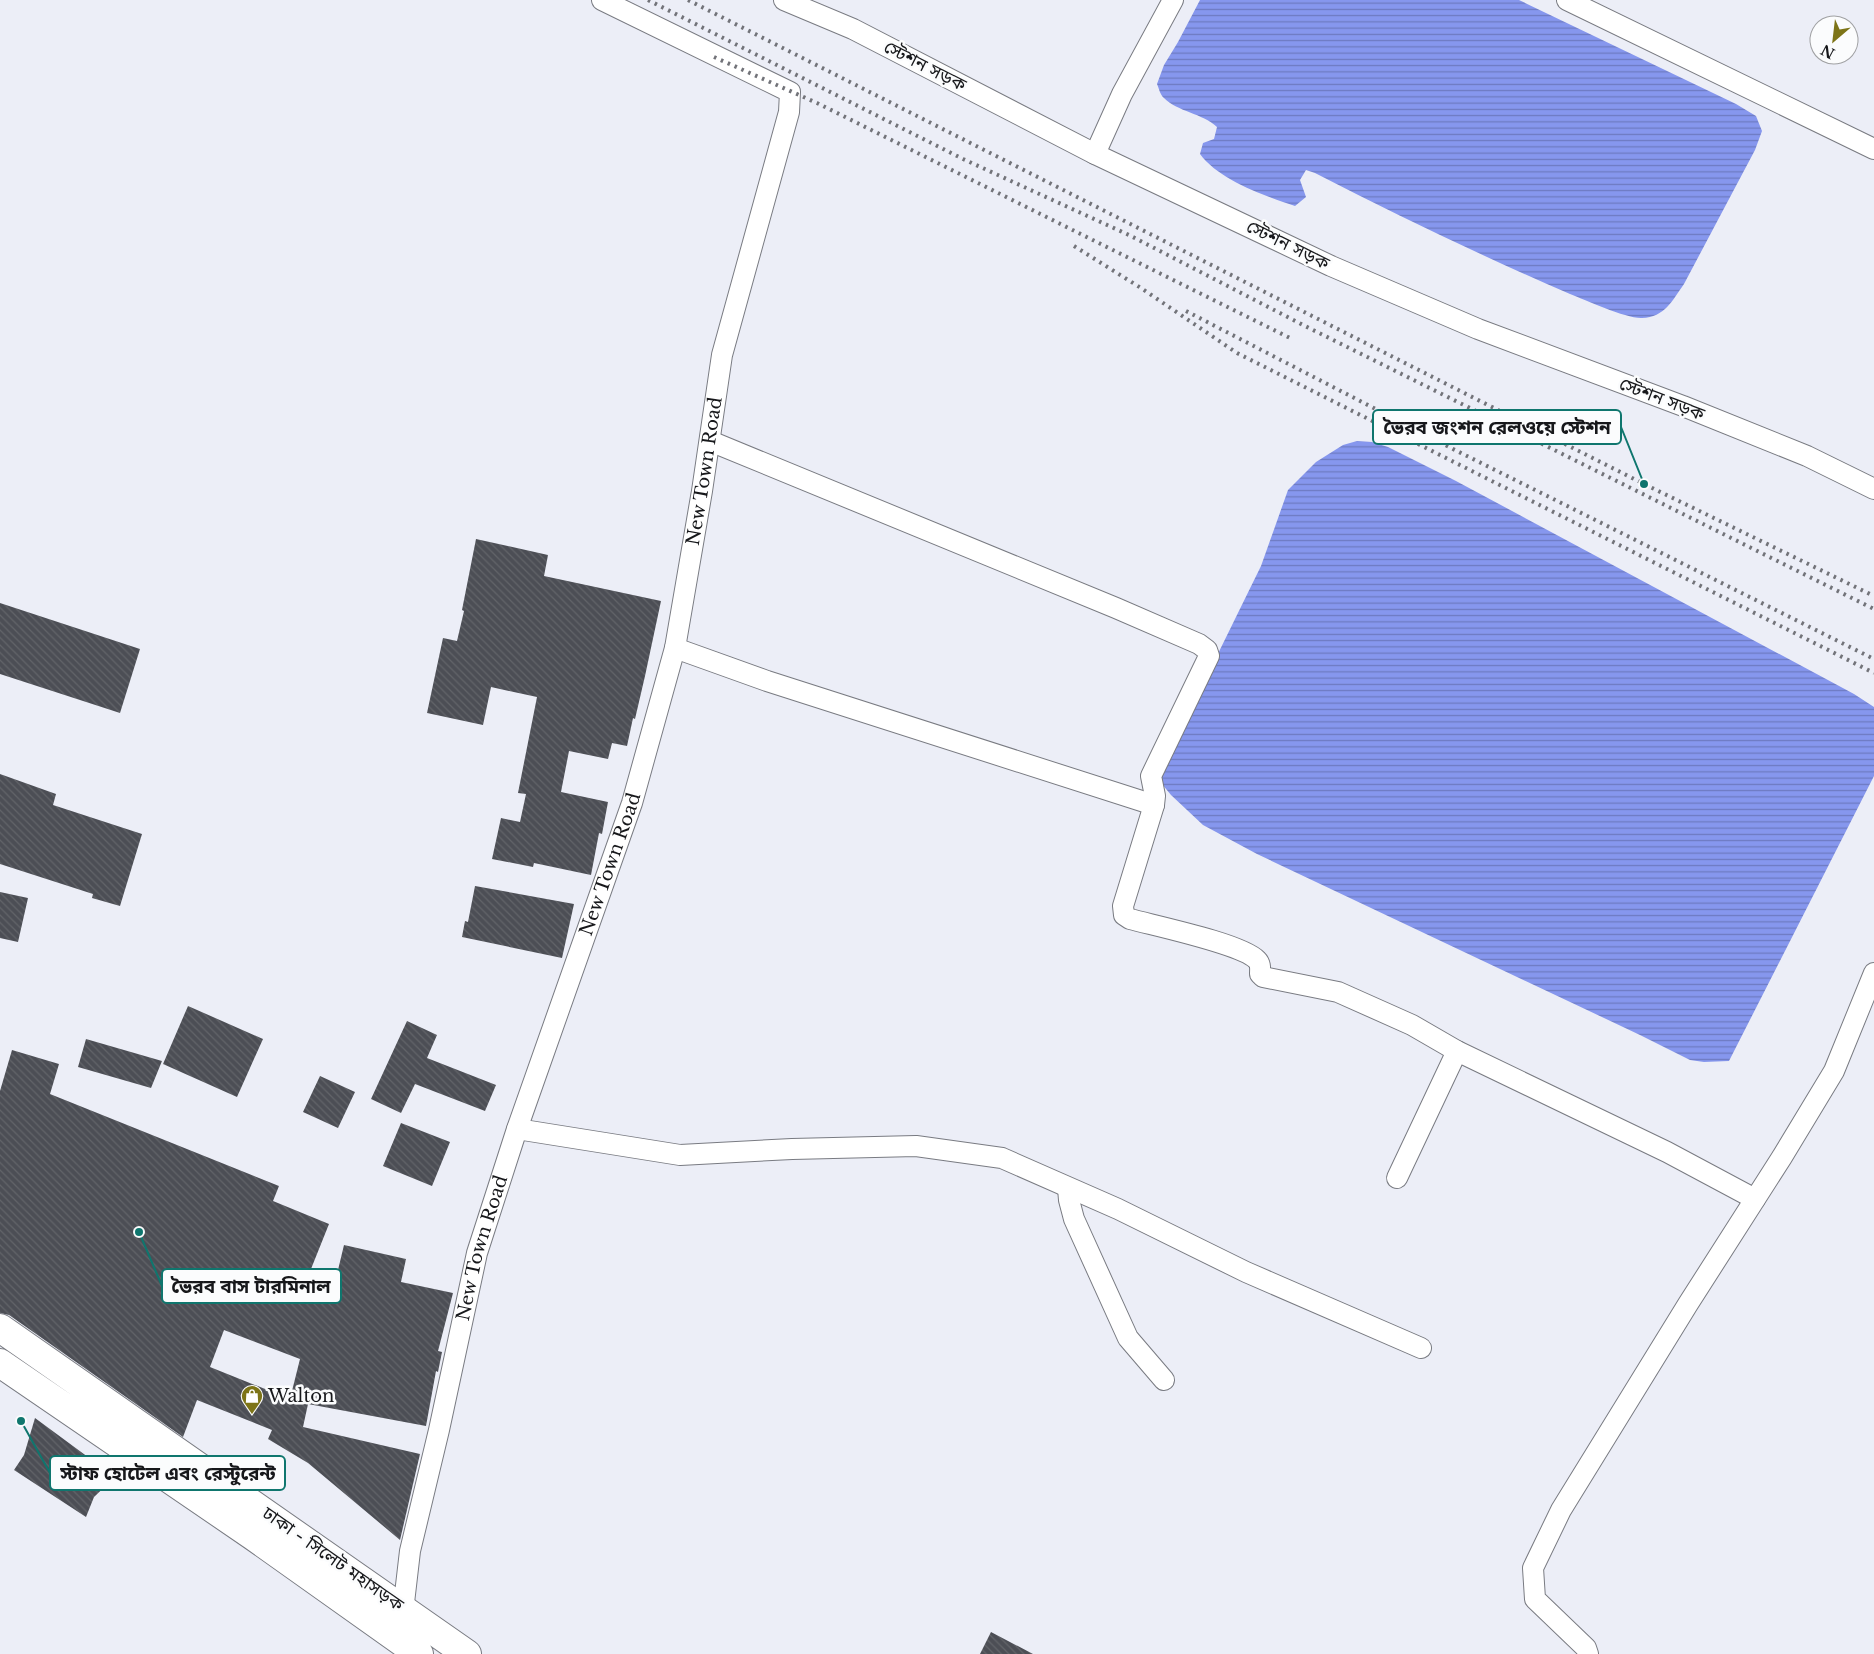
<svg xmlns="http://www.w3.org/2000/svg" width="1874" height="1654" viewBox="0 0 1874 1654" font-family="'Libre Baskerville','Noto Sans Bengali',serif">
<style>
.water{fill:url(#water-rules)}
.building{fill:url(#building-back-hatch);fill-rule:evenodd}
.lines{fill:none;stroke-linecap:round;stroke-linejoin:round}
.minor-casing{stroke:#797b82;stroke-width:22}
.highway-casing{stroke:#797b82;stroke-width:30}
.minor{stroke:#fff;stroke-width:20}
.highway{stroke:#fff;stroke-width:28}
.rail{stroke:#727379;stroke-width:4;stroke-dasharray:2.5 5;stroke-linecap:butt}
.labels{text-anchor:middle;stroke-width:5;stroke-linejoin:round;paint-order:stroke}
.street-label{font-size:18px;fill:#17181b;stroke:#fbfcfd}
.poi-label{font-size:18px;fill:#17181b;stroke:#fbfcfd;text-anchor:start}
.leader{fill:none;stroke:#0f766e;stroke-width:2}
.callout-dot{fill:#0f766e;stroke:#fbfcfd;stroke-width:2}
.callout{fill:#fbfcfd;stroke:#0f766e;stroke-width:2}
.callout-label{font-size:19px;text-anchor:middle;font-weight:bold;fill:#17181b}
</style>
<defs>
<pattern id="water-rules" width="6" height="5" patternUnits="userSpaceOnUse" patternTransform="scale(1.25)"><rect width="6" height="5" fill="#8697ee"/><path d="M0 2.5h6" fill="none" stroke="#6d7ac0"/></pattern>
<pattern id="building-back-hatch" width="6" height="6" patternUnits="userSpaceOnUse" patternTransform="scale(1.25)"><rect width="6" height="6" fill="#4c4e55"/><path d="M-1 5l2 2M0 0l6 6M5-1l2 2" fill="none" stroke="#626469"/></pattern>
</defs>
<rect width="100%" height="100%" fill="#eceef7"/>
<path class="water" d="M 1200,0 L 1519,0 L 1736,104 L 1756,116 L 1762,131 L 1755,150 L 1684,284 C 1672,301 1665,317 1642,318 C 1627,319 1586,300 1570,294 C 1484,257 1399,216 1315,173 L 1306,170 L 1300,180 L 1306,197 L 1295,206 C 1265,196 1219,180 1200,154 L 1203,143 L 1214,139 L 1217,127 C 1202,113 1178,112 1164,98 C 1160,95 1159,88 1157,84 L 1164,65 L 1178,42 Z
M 1357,441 L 1372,442 L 1388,447 L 1456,481 L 1854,694 L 1874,707 L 1874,776 L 1729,1061 L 1704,1062 L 1690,1060 L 1640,1035 L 1257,854 L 1203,825 L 1171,795 L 1157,778 L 1261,566 L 1288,490 L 1316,462 L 1343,445 Z"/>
<path class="building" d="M 476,539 L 548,555 L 544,576 L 661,601 L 645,676 L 635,719 L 633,718 L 627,746 L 612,743 L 608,759 L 569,751 L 561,792 L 608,802 L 602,834 L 599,833 L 591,875 L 534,863 L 533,867 L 492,859 L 501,818 L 520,822 L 526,794 L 518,793 L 537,697 L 491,687 L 483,725 L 427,713 L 443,638 L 457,641 L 464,611 L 462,610 Z
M 0,603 L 140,649 L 120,713 L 0,674 Z
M 0,774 L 56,794 L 53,805 L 142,834 L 120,906 L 92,898 L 93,894 L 0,864 Z
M 475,886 L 574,904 L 562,958 L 462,937 L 465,921 L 468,922 Z
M 0,892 L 28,898 L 18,942 L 0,938 Z
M 188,1006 L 263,1039 L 237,1097 L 163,1064 Z
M 407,1021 L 437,1035 L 427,1058 L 496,1085 L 485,1111 L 415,1084 L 401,1113 L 371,1099 Z
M 86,1039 L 162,1061 L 151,1088 L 78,1067 Z
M 12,1050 L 59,1064 L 50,1094 L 279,1186 L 273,1201 L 329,1224 L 303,1289 L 332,1295 L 344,1245 L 406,1259 L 401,1282 L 453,1293 L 438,1351 L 442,1352 L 438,1372 L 436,1371 L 426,1426 L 308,1404 L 303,1427 L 420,1454 L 400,1540 L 308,1463 L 268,1439 L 272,1430 L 197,1400 L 183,1437 L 9,1315 L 0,1313 L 0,1091 ZM 224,1330 L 300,1359 L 292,1391 L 282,1388 L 280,1395 L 210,1367 Z
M 320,1076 L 355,1092 L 338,1128 L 303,1112 Z
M 401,1123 L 450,1142 L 432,1186 L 383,1166 Z
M 35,1418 L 115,1477 L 94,1497 L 86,1517 L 14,1470 L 24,1455 Z
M 991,1632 L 1033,1654 L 980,1654 Z"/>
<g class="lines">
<g class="minor-casing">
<g id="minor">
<path d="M 784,0 L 853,29 L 1095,154 L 1331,266 L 1478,329 L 1683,406 L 1807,456 L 1874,489"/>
<path d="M 1567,0 L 1874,149"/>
<path d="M 1095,154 L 1122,94 L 1173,0"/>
<path d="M 710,441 L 1116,608 L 1199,644 L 1207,650 L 1209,656 L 1151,776 L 1155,796 L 1154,805 L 1123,906 L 1124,915 L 1130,919 C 1156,926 1242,944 1257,960 C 1261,964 1260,969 1260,974 L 1263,977 L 1338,992 L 1412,1025 L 1457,1051 L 1667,1152 L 1755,1199"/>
<path d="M 675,648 L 767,681 L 1154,805"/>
<path d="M 517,1129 L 680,1155 L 792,1149 L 916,1146 L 1002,1158 L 1118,1209 L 1246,1272 L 1421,1348"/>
<path d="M 1397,1178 L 1457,1051"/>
<path d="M 1068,1188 L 1069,1200 L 1074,1219 L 1128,1338 L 1164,1380"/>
<path id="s1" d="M 402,1620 L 410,1551 L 439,1430 L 477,1253 L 517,1129 L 632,803 L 675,648 L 702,491 L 722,355 L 789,112 L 790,92 L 602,0"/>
<path d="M 1588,1654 L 1586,1648 L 1535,1599 L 1533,1568 L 1561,1510 L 1688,1304 L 1782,1157 L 1834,1071 L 1874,973"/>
</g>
</g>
<g class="highway-casing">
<path id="highway" d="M 0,1328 L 467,1654
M 0,1363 L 253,1536 L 419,1654"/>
</g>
<use href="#minor" class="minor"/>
<use href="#highway" class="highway"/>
<path class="rail" d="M 648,0 L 963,159 L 1129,235 L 1305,326 L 1874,609
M 688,0 L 1644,484 L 1874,596
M 714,57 L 817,103 L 1290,338
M 1074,246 L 1141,288 L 1237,353 L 1874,673
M 1186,311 L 1453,449 L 1874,659"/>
</g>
<defs>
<g id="shop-pin" transform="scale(1.125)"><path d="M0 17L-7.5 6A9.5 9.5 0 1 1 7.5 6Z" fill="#7d7417" stroke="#fbfcfd"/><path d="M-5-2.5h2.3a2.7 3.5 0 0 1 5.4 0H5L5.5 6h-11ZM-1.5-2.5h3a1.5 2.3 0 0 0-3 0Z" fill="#fff"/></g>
</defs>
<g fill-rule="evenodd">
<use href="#shop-pin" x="252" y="1396"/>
</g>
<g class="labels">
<g class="street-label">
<text transform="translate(925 66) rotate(27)" y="6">স্টেশন সড়ক</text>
<text transform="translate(1288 245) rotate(26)" y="6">স্টেশন সড়ক</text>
<text transform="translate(1662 399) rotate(21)" y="6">স্টেশন সড়ক</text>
<text dy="6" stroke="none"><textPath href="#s1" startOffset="1191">New Town Road</textPath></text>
<text dy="6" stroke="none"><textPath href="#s1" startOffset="786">New Town Road</textPath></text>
<text dy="6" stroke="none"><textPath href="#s1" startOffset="381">New Town Road</textPath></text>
<text transform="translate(333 1559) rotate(35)" y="6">ঢাকা - সিলেট মহাসড়ক</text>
</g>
<g class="poi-label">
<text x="268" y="1402">Walton</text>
</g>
</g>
<path class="leader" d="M1644 484L1621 427M139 1232L162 1286M21 1421L50 1473"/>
<g class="callout-dot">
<circle cx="1644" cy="484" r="5"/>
<circle cx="139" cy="1232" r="5"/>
<circle cx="21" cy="1421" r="5"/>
</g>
<g class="callout">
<rect x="1373" y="410" width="248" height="34" rx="5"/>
<rect x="162" y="1269" width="179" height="34" rx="5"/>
<rect x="50" y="1456" width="235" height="34" rx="5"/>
</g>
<g class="callout-label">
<text x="1497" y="434">ভৈরব জংশন রেলওয়ে স্টেশন</text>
<text x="251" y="1293">ভৈরব বাস টারমিনাল</text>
<text x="168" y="1480">স্টাফ হোটেল এবং রেস্টুরেন্ট</text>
</g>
<g transform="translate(1834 40) rotate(208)"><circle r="24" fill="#fbfcfd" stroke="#a0a1a3"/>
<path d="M0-4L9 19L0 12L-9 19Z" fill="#7d7417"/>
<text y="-8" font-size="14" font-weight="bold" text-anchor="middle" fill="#17181b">N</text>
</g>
</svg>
